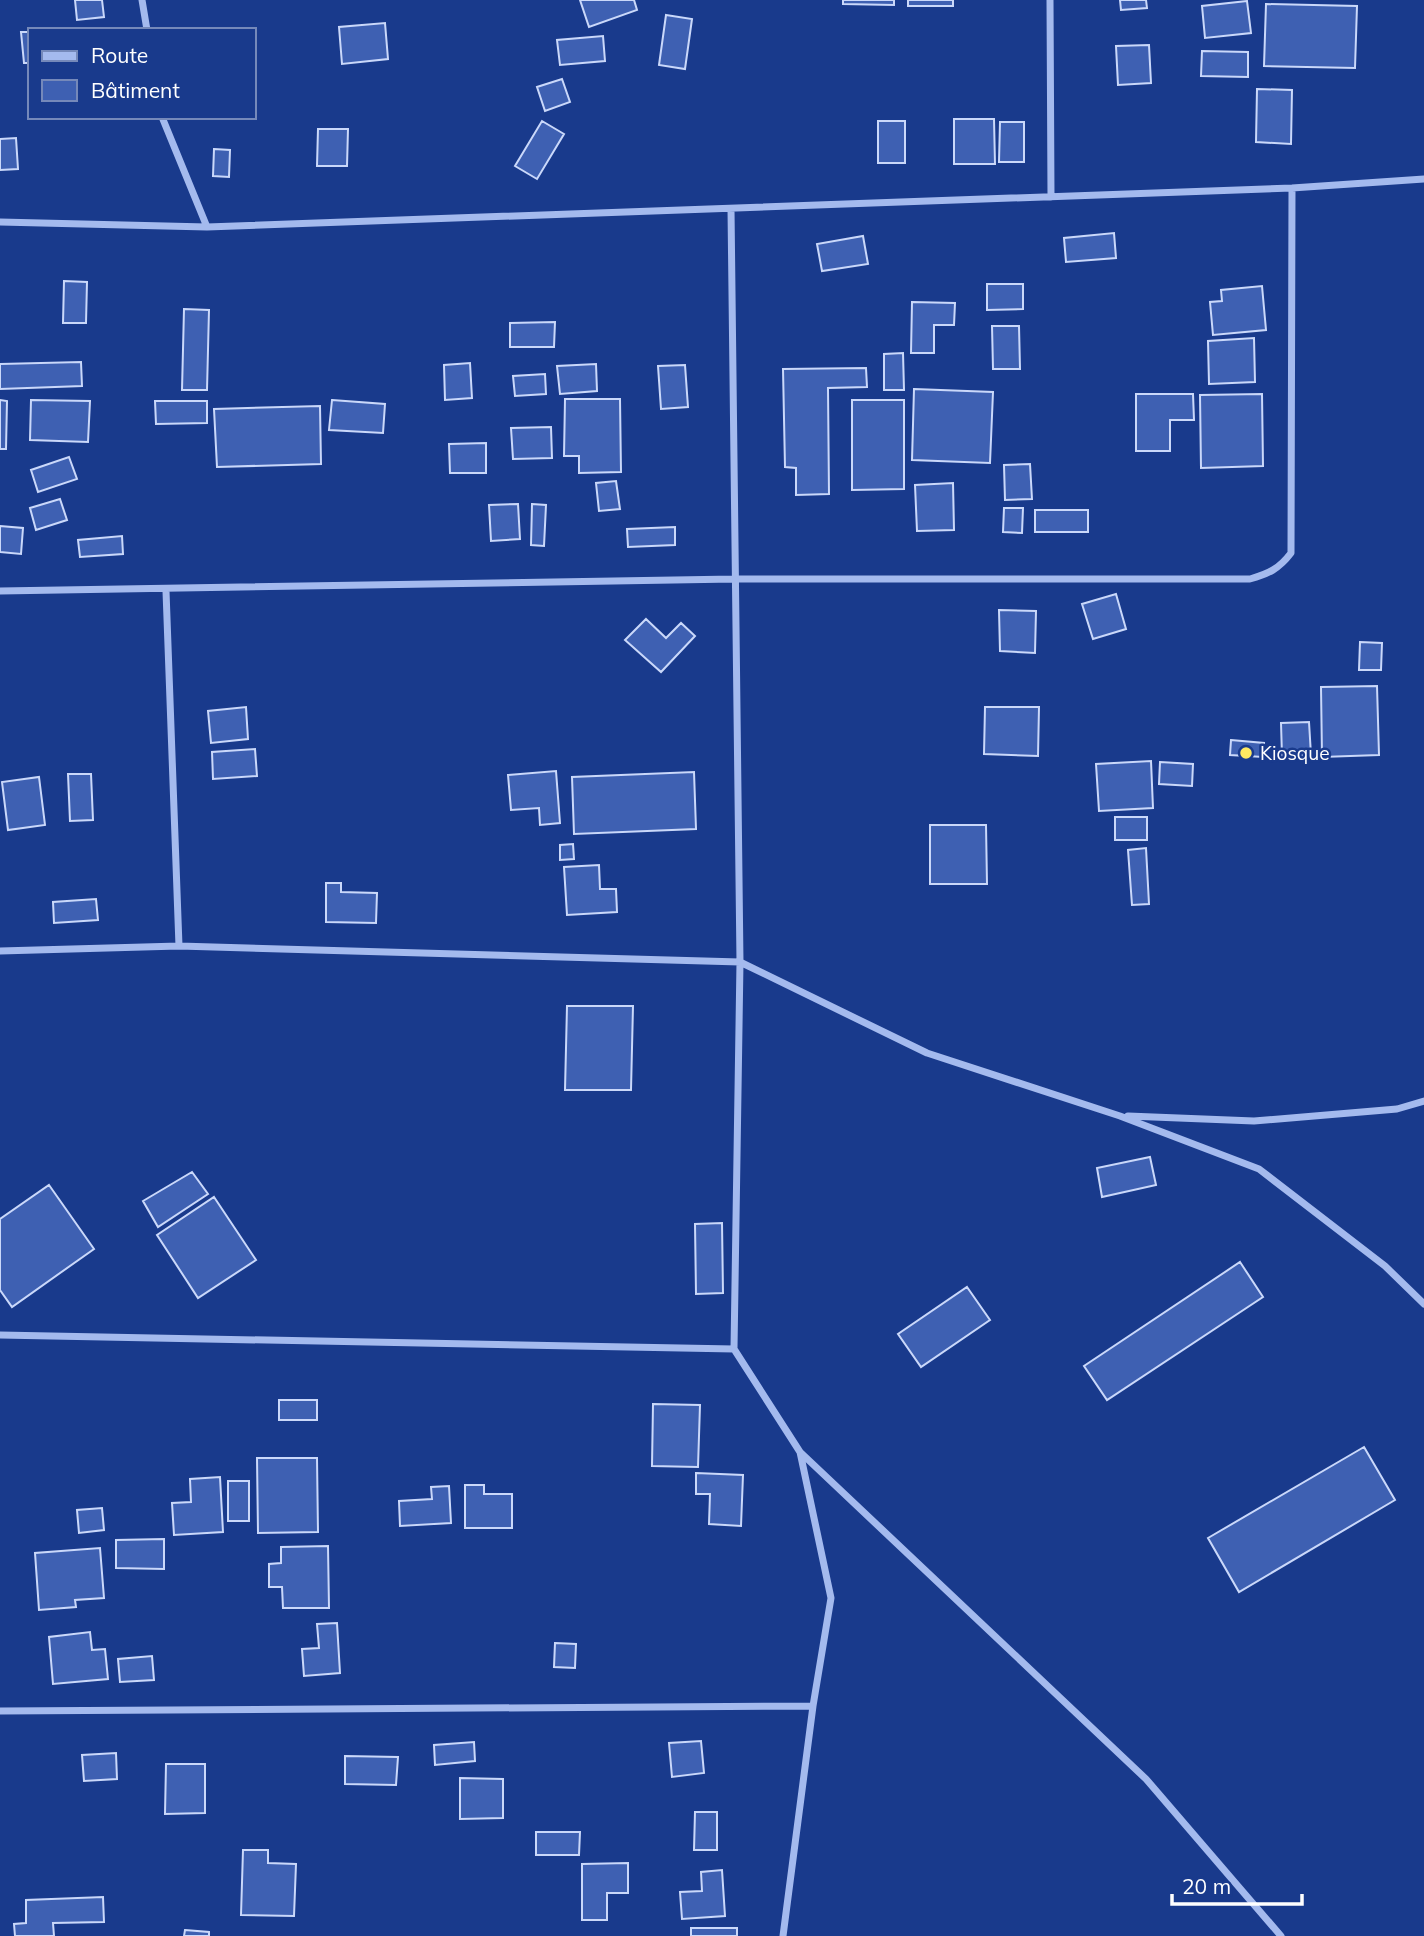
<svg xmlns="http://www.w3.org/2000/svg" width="1424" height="1936" viewBox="0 0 1424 1936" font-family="Mulish,sans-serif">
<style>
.building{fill:#3e60b2;stroke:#cad8fa;stroke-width:2}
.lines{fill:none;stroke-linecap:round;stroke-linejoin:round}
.street{stroke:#a4baee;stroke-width:7}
.poi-dot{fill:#ffe961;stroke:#193a8c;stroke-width:2.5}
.labels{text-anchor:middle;stroke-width:5;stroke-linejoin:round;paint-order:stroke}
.poi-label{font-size:19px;fill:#fff;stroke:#193a8c;text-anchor:start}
</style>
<rect width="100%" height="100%" fill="#193a8c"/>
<path class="building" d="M 75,0 L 102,0 L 104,17 L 77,20 Z
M 580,0 L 634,0 L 637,10 L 589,27 Z
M 843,0 L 894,0 L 894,5 L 843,4 Z
M 908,0 L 953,0 L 953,6 L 908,6 Z
M 1120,0 L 1146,0 L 1147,8 L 1121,10 Z
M 1247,1 L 1251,33 L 1205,38 L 1202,6 Z
M 1266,4 L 1357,6 L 1355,68 L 1264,66 Z
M 666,15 L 692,19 L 685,69 L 659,65 Z
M 385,23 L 388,59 L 342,64 L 339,27 Z
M 21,32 L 30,32 L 30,63 L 24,63 Z
M 603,36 L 605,61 L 560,65 L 557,40 Z
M 1149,45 L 1151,83 L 1118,85 L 1116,46 Z
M 1202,51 L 1248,52 L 1248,77 L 1201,76 Z
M 562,79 L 570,102 L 545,111 L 537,87 Z
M 1257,89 L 1292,90 L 1291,144 L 1256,142 Z
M 954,119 L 994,119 L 995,164 L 954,164 Z
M 542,121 L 564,134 L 537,179 L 515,166 Z
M 878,121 L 905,121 L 905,163 L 878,163 Z
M 1000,122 L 1024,122 L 1024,162 L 999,162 Z
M 318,129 L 348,129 L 347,166 L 317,166 Z
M 16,138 L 18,169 L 0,170 L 0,139 Z
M 214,149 L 230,150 L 229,177 L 213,176 Z
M 1114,233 L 1116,258 L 1066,262 L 1064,238 Z
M 863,236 L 868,264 L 822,271 L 817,244 Z
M 64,281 L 87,282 L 86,323 L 63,323 Z
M 987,284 L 1023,284 L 1023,309 L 987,310 Z
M 1262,286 L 1266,330 L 1213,335 L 1210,302 L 1222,301 L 1221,290 Z
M 912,302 L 955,303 L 954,325 L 934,325 L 934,353 L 911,353 Z
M 184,309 L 209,310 L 207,390 L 182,390 Z
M 555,322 L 554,347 L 510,347 L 510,323 Z
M 992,326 L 1019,326 L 1020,369 L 993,369 Z
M 1254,338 L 1255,382 L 1209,384 L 1208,341 Z
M 903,353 L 904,390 L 884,390 L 884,354 Z
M 81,362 L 82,386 L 0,389 L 0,364 Z
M 470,363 L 472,398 L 445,400 L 444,365 Z
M 596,364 L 597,391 L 560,394 L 557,366 Z
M 685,365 L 688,407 L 661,409 L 658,366 Z
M 866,368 L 867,387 L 828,388 L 829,494 L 796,495 L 796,468 L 785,467 L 783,369 Z
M 545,374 L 546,394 L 515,396 L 513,376 Z
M 914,389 L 993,392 L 990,463 L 912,460 Z
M 1136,394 L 1193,394 L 1194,420 L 1170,420 L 1170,451 L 1136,451 Z
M 1262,394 L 1263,466 L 1201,468 L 1200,395 Z
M 565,399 L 620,399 L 621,472 L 579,473 L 579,456 L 564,456 Z
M 0,400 L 7,401 L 6,449 L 0,449 Z
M 31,400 L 90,401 L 88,442 L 30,440 Z
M 332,400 L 385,404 L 383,433 L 329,430 Z
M 852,400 L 904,400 L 904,489 L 852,490 Z
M 155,401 L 207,401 L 207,423 L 156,424 Z
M 320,406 L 321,464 L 217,467 L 214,409 Z
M 551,427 L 552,458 L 513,459 L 511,428 Z
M 486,443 L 486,473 L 450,473 L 449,444 Z
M 69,457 L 77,479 L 38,492 L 31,470 Z
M 1030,464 L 1032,499 L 1005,500 L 1004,465 Z
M 616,481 L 620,509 L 599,511 L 596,483 Z
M 953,483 L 954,530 L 917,531 L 915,485 Z
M 60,499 L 67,520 L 36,530 L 30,508 Z
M 518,504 L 520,539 L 491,541 L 489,505 Z
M 532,504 L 546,505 L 544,546 L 531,545 Z
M 1004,508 L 1023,508 L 1022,533 L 1003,532 Z
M 1035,510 L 1088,510 L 1088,532 L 1035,532 Z
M 0,526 L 23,528 L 21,554 L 0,552 Z
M 675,527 L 675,545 L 628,547 L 627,529 Z
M 122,536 L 123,554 L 80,557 L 78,540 Z
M 1116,594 L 1126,629 L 1093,639 L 1082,604 Z
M 999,610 L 1036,611 L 1035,653 L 1000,651 Z
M 646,619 L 666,638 L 681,623 L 695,636 L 661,672 L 625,640 Z
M 1360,642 L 1382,643 L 1381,670 L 1359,670 Z
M 1377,686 L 1379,755 L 1322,757 L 1321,687 Z
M 246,707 L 248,739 L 211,743 L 208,711 Z
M 985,707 L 1039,707 L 1038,756 L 984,754 Z
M 1309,722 L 1311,755 L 1282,756 L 1281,723 Z
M 1231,740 L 1264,743 L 1263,757 L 1230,755 Z
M 255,749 L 257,776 L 213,779 L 212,752 Z
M 1151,761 L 1153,808 L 1099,811 L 1096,764 Z
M 1160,762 L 1193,764 L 1192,786 L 1159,784 Z
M 556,771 L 560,823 L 540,825 L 539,808 L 511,810 L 508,775 Z
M 694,772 L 696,829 L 574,834 L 572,777 Z
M 68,774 L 91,774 L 93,820 L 70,821 Z
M 39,777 L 45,825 L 8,830 L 2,782 Z
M 1115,817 L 1147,817 L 1147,840 L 1115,840 Z
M 930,825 L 986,825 L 987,884 L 930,884 Z
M 573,844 L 574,859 L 560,860 L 560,845 Z
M 1146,848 L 1149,904 L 1132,905 L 1128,850 Z
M 599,865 L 600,889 L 616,889 L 617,912 L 567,915 L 564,867 Z
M 326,883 L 341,883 L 341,892 L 377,893 L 376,923 L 326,922 Z
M 96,899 L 98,920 L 54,923 L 53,902 Z
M 567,1006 L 633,1006 L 631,1090 L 565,1090 Z
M 1150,1157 L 1156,1185 L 1102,1197 L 1097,1168 Z
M 192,1172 L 208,1194 L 158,1227 L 143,1201 Z
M 49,1185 L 94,1249 L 12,1307 L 0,1290 L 0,1219 Z
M 214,1197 L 256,1260 L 198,1298 L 157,1235 Z
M 722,1223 L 723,1293 L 696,1294 L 695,1224 Z
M 1240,1262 L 1263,1297 L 1107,1400 L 1084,1366 Z
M 967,1287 L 990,1320 L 921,1367 L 898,1334 Z
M 279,1400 L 317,1400 L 317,1420 L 279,1420 Z
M 653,1404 L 700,1405 L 698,1467 L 652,1466 Z
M 1364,1447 L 1395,1500 L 1239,1592 L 1208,1538 Z
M 257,1458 L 317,1458 L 318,1532 L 258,1533 Z
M 696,1473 L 743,1475 L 741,1526 L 709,1524 L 710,1494 L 696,1494 Z
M 220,1477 L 223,1532 L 174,1535 L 172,1503 L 191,1502 L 190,1479 Z
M 228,1481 L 249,1481 L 249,1521 L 228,1521 Z
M 465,1485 L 484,1485 L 484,1494 L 512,1494 L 512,1528 L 465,1528 Z
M 449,1486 L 451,1523 L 400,1526 L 399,1501 L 432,1499 L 431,1487 Z
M 102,1508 L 104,1530 L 79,1533 L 77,1510 Z
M 164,1539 L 164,1569 L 116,1568 L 116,1540 Z
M 328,1546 L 329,1608 L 283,1608 L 282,1587 L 269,1587 L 269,1564 L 281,1563 L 281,1547 Z
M 100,1548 L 104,1598 L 75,1600 L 76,1607 L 39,1610 L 35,1553 Z
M 337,1623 L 340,1673 L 304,1676 L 302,1649 L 319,1648 L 317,1624 Z
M 90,1632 L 92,1650 L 105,1649 L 108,1679 L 53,1684 L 49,1637 Z
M 555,1643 L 576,1644 L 575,1668 L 554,1667 Z
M 152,1656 L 154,1680 L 120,1682 L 118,1659 Z
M 701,1741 L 704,1773 L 672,1777 L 669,1743 Z
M 474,1742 L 475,1761 L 435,1765 L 434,1745 Z
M 116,1753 L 117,1779 L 84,1781 L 82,1755 Z
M 345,1756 L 398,1757 L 396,1785 L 345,1784 Z
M 166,1764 L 205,1764 L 205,1813 L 165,1814 Z
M 460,1778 L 503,1779 L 503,1818 L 460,1819 Z
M 695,1812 L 717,1812 L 717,1850 L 694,1850 Z
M 536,1832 L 580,1832 L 579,1855 L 536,1855 Z
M 243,1850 L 268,1850 L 268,1863 L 296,1864 L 294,1916 L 241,1915 Z
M 628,1863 L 628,1893 L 607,1893 L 607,1920 L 582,1920 L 582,1864 Z
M 722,1870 L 725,1916 L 682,1919 L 680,1892 L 702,1891 L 701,1872 Z
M 103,1897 L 104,1922 L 53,1923 L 54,1936 L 15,1936 L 14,1924 L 26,1923 L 26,1900 Z
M 691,1928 L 737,1928 L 737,1936 L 691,1936 Z
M 185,1930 L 209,1932 L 209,1936 L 184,1936 Z"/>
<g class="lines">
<path class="street" d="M 142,0 L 147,30
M 1050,0 L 1051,197
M 162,117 L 207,227
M 731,209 L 740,962 L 734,1349 L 800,1452 L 831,1598 L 813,1706
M 0,222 L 207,227 L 1292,188 L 1424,179
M 0,591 L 734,579 L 1250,579 C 1268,574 1279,569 1291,553 L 1292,188
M 166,591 L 179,946
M 0,951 L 179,946 L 740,962 L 927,1053 L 1120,1116 L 1259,1169 L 1385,1266 L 1424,1304
M 1128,1116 L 1254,1121 L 1397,1109 L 1424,1101
M 0,1335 L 734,1349
M 800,1452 L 1146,1779 L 1281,1936
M 0,1711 L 813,1706 L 783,1936"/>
</g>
<circle class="poi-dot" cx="1246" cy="753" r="7"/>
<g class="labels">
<g class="poi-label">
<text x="1260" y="760">Kiosque</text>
</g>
</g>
<rect x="28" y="28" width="228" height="91" fill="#193a8c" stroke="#7589ba" stroke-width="2"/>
<rect x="42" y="51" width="35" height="10" fill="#a4baee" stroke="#7589ba" stroke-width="2"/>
<text x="91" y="63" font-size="21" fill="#ffffff">Route</text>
<rect x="42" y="80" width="35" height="21" fill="#3e60b2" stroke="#7589ba" stroke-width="2"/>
<text x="91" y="98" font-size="21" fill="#ffffff">Bâtiment</text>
<path d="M1172 1894v10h130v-10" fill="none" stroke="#ffffff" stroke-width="3.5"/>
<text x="1182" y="1894" font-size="21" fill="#ffffff" stroke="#193a8c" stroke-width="5" paint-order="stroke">20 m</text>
</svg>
